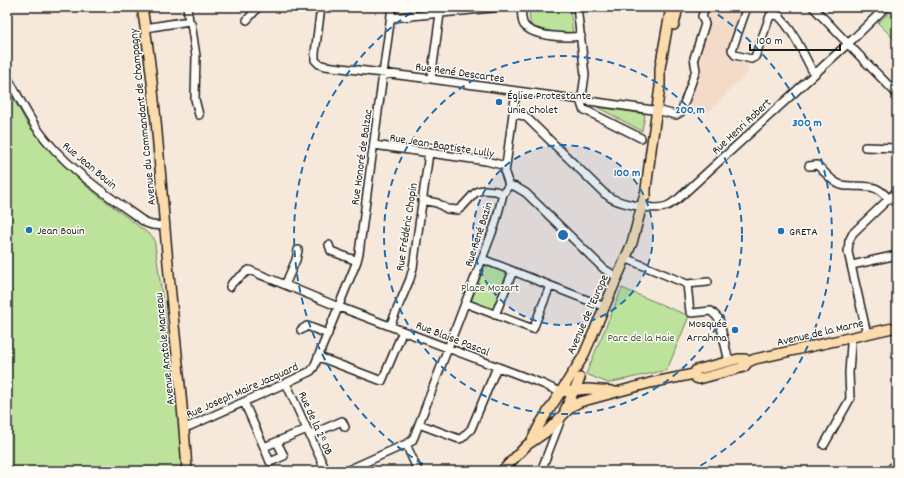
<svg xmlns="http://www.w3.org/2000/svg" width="904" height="478" viewBox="0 0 904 478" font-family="Dekko,sans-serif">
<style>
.built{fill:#f3dac9}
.green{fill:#bce29c;stroke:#6c7f5c}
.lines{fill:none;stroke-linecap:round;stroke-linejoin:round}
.minor-casing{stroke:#1c1c1c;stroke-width:10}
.major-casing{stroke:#1c1c1c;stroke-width:12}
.minor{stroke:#fdfcf7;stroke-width:7}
.major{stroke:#fcdcac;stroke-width:9}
.ring{fill:none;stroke:#1f6fb2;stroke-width:2;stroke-dasharray:7 5}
.poi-dot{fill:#1f6fb2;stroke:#fdfcf7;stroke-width:1.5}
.labels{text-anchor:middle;stroke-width:3;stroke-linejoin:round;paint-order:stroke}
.street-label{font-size:12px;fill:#1c1c1c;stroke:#fdfcf7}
.poi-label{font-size:12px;fill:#1c1c1c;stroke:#fdfcf7;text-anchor:start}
.park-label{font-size:12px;fill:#4c5742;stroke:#fdfcf7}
.centre{fill:#1f6fb2;stroke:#fdfcf7;stroke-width:2}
.ring-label{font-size:12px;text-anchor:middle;font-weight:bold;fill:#1f6fb2;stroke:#fdfcf7;stroke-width:3;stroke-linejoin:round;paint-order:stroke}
</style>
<rect width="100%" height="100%" fill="#f7e8dc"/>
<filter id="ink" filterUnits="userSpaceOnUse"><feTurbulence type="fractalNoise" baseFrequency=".025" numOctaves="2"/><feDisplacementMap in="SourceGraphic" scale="8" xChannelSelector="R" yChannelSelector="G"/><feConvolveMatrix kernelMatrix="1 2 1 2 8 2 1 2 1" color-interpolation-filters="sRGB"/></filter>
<g filter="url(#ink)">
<path class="built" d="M 709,7 L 744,7 L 730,47 L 747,61 L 748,69 L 747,73 L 744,76 L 737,82 L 711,110 L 706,112 L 701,111 L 694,109 L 688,106 L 701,67 L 698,58 L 709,24 L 706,16 Z"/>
<path class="green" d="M 550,7 L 570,7 L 573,35 C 564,34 535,34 531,25 C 529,21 530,14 529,9 Z
M 895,7 L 897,7 L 897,42 L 878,23 Z
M 7,88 L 30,128 L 86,186 L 154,238 L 185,457 L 185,471 L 7,471 Z
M 597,107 L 645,114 L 642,131 Z
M 486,263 L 509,272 L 494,311 L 471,302 Z
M 622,288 L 689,316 L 667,370 L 608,383 L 586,374 Z"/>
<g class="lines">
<g class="minor-casing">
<path id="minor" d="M 321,7 L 315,53 L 315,60 L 319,64 L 325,66 L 431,79 L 582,100 L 660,111 L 676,115 L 681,112 L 696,70 L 694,58 L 705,24 L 702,16 L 705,7
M 521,7 C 522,13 521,20 524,25 C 533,37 567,38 581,36
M 577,7 L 585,75 L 581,103 L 583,109 L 641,138
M 747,7 L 732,50 L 735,55 L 751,59 L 755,57 L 770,16 L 774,15 L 780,16
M 767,7 C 790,20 802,52 814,74
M 813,7 L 851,47 L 897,94
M 391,18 L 502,7
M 247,20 L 255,11 L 256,7
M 189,21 L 191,23 L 196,56 L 195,99 L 199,115
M 145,28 L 189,21 L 187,7
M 7,77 C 17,93 25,111 36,127 C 64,167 107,195 146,223 L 152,225 L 165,226
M 431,79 L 440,14
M 513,114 L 525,116 L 605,194 C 608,195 610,198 613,199 C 623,204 653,210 664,207 C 669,206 673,202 678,199 L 853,39 L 886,7
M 374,145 L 486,161 L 506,166
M 865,147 L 897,148
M 809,166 L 817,165 C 824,171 831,181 839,184 C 842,186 848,186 851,186 C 869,187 876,184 889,199
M 509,185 L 516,187 L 526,193 L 604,269 L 617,277
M 509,185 L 505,173 L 516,91
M 422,200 L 437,203 L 447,209 L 458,210 L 462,207 L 474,194 L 478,191 L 484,190 L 496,191 L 503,194
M 329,245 L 331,251 L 357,261
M 625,258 L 687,284 L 708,282
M 482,259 L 605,307
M 852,265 L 897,255
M 687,284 L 690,312 L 692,313 L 711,311 L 719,319 L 729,362
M 285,285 L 296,260 L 298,250
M 230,287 L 232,283 L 249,270 L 334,305 L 543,384 L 560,392
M 465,303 L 533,329 L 550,286
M 495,315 L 513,271
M 390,326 L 410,279 L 413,268 L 429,153
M 301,330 L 307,326 L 328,334
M 867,334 L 848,252 L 849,241 L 853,233 L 897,191
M 319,357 L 382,381 L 403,331
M 286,383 L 326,471
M 244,402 L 264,447 L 307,429
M 419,424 L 459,439 L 462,438 L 471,429 L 497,367
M 184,428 L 190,426 L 286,383 L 311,371 L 314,367 L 357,261 L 359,253 L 392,7
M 310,435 L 342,421 L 345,427
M 406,444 L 418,471
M 824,445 L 850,399 L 849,373 L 851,344 L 850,338
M 264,447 L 270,462 L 284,456 L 277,442
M 346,471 L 406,444 L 412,441 L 414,437 L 482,259 L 495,225 L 503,194 L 509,185
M 541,471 L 561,419
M 889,471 L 897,462"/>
</g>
<g class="major-casing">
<path id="major" d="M 142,7 C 156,92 160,178 168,263 C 174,332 183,401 187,471
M 674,25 L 678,7
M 646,195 L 646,189 L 651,150 L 660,87 L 660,68 L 671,7
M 694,374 L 696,378 L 699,379 L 744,367 L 748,362 L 755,359 L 897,327
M 560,392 L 588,389 L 612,391
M 565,410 L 580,378
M 531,442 L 540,424 L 583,357 L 632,243 L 646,190
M 502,471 L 527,445 L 546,432 L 572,406 L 580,402 L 650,383 L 694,374 L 696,370 L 738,359 L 745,359 L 748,362"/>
</g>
<use href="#minor" class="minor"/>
<use href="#major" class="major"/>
</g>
</g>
<circle cx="563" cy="235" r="90" fill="#1f6fb2" fill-opacity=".12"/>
<g class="ring">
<circle cx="563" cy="235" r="90"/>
<circle cx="563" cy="235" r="179"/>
<path d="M433 470A269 269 0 0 1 418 8M708 8A269 269 0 0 1 693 470"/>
</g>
<g class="poi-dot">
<circle cx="499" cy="102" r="4"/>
<circle cx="29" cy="230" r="4"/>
<circle cx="781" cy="231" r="4"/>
<circle cx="735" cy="330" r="4"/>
</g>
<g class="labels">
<g class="street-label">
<text transform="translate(460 72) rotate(8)" y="4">Rue René Descartes</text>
<text transform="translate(142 117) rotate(-96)" y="4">Avenue du Commandant de Champagny</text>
<text transform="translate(741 126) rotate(-43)" y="4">Rue Henri Robert</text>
<text transform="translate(442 145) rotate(9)" y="4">Rue Jean-Baptiste Lully</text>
<text transform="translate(361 157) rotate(-82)" y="4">Rue Honoré de Balzac</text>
<text transform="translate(90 165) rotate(40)" y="4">Rue Jean Bouin</text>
<text transform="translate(406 227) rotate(-81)" y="4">Rue Frédéric Chopin</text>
<text transform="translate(478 234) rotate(-72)" y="4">Rue René Bazin</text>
<text transform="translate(587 314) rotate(-66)" y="4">Avenue de l’Europe</text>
<text transform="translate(820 332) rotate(-13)" y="4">Avenue de la Marne</text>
<text transform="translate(453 338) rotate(21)" y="4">Rue Blaise Pascal</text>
<text transform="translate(164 349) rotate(-96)" y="4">Avenue Anatole Manceau</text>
<text transform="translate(242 390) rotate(-24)" y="4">Rue Joseph Maire Jacquard</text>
<text transform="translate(316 423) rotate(66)" y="4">Rue de la 2ᵉ DB</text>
</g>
<g class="poi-label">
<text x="507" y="99">Église Protestante<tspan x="507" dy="14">Unie Cholet</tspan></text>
<text x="37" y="234">Jean Bouin</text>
<text x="789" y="235">GRETA</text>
<text x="727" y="327" text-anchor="end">Mosquée<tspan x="727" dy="14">Arrahma</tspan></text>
</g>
<g class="park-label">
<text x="490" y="291">Place Mozart</text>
<text x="641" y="341">Parc de la Haie</text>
</g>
</g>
<circle cx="563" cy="235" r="6" class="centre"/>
<g class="ring-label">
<text x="690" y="113">200 m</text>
<text x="807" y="126">300 m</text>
<text x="627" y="176">100 m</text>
</g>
<rect width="904" height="478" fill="none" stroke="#fdfcf7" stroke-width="24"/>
<rect x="12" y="12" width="880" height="454" fill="none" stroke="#1c1c1c" stroke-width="1.5" filter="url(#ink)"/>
<path d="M750 44v6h90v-6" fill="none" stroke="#1c1c1c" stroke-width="2"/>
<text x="756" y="44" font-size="12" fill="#1c1c1c" stroke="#fdfcf7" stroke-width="3" paint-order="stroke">100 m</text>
</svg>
